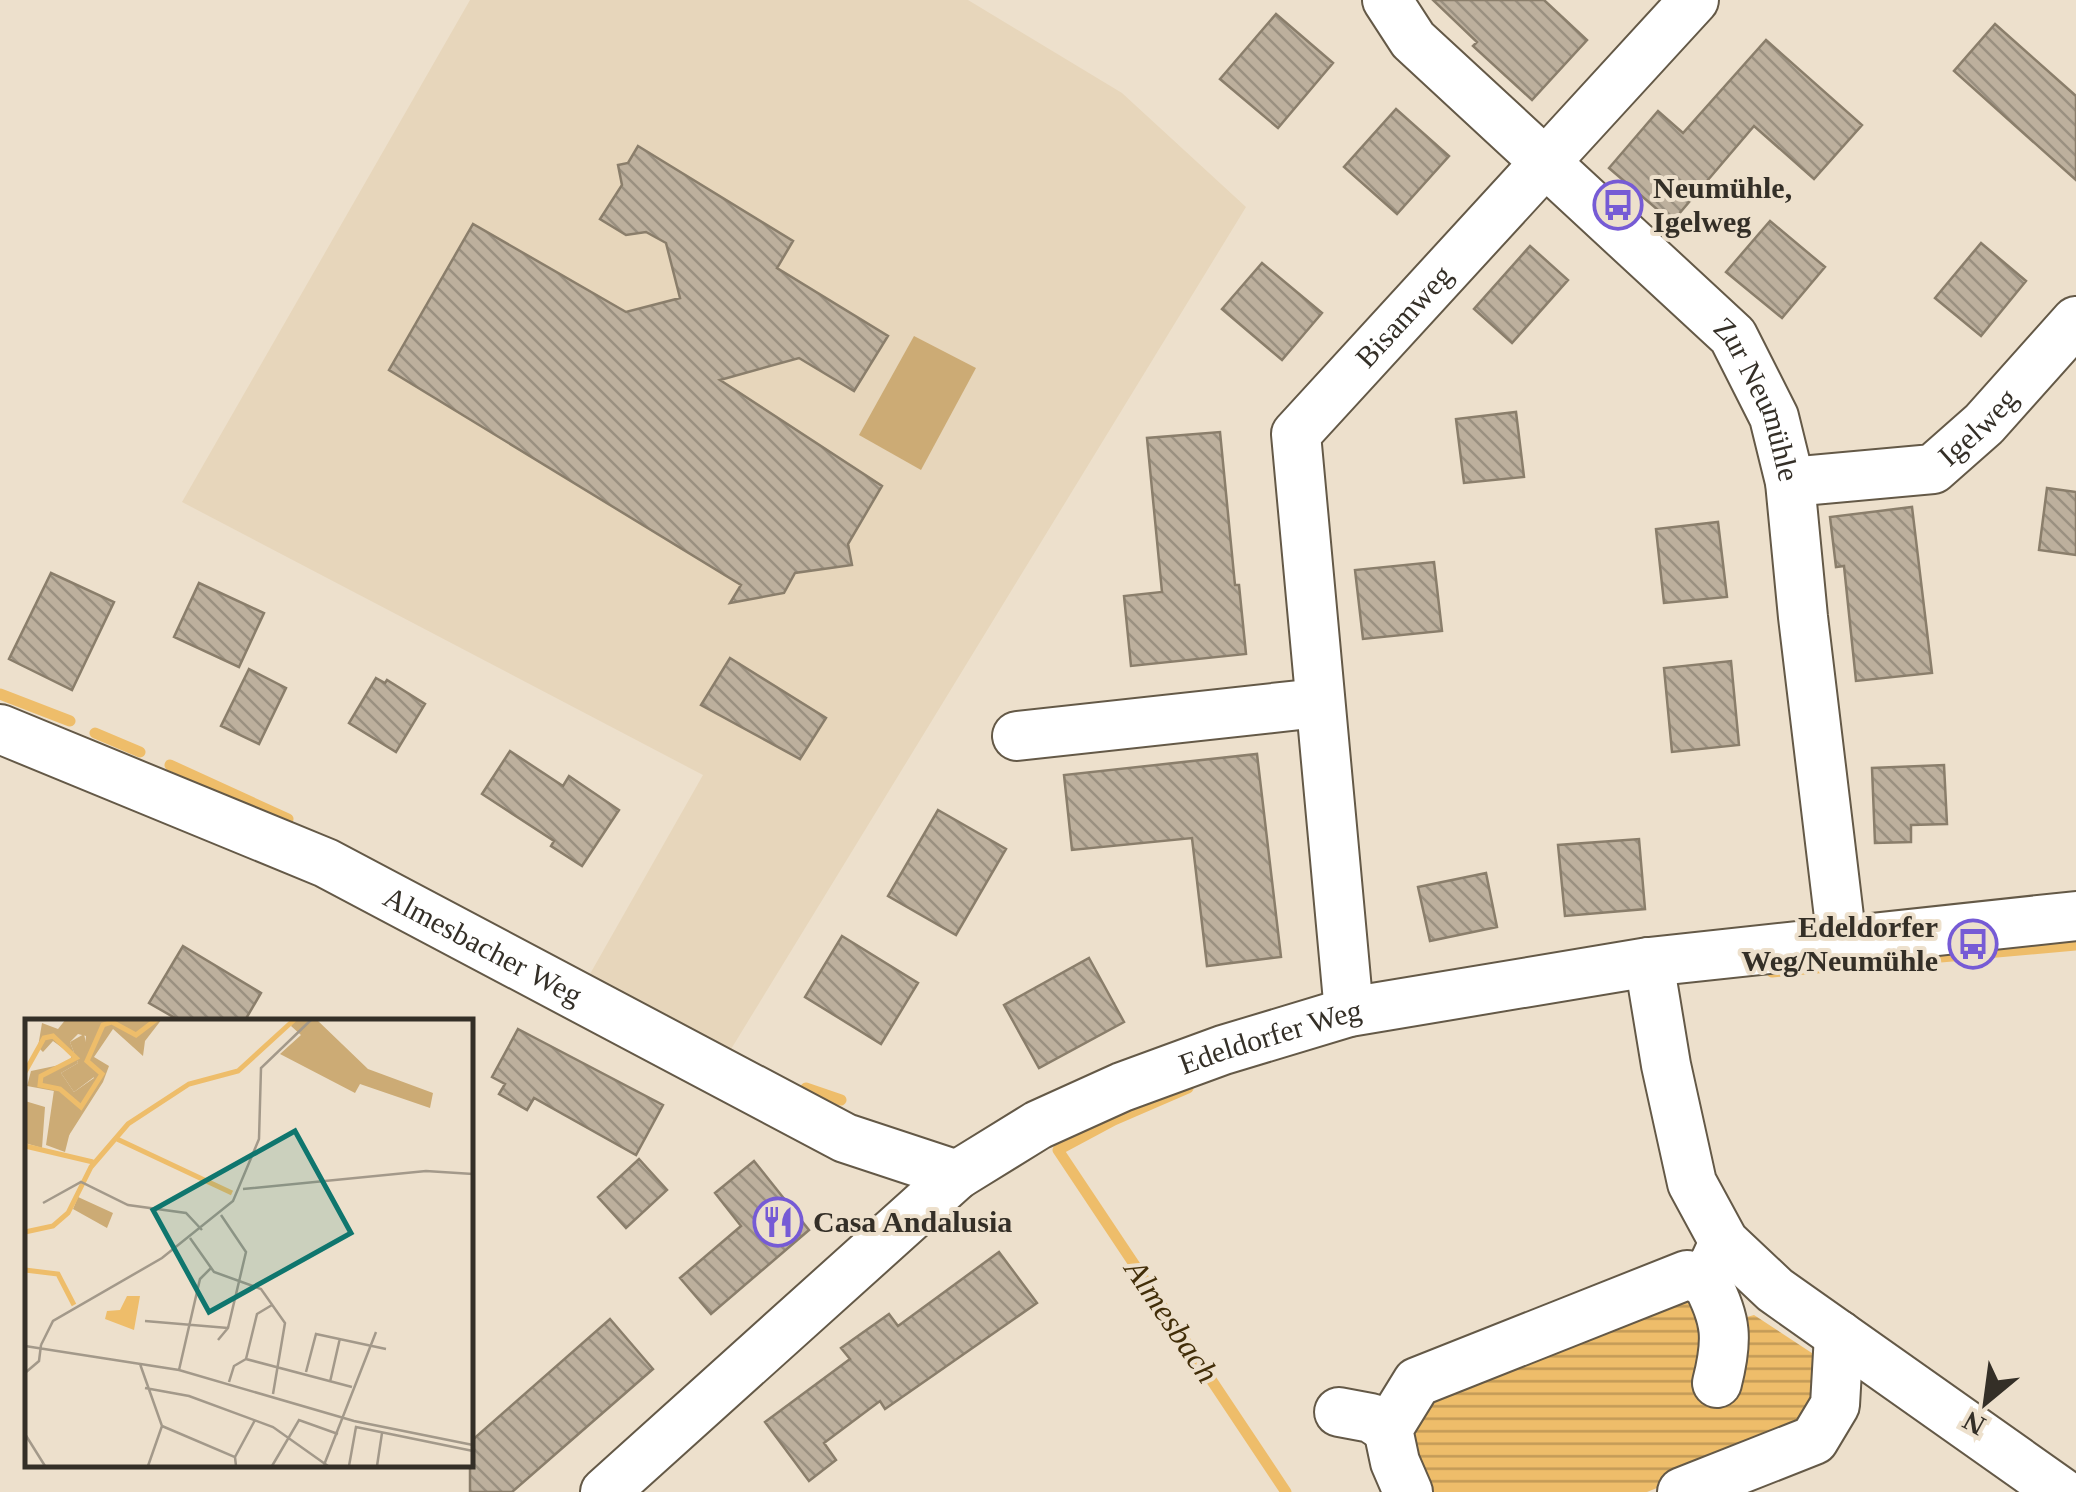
<svg xmlns="http://www.w3.org/2000/svg" width="2076" height="1492" viewBox="0 0 2076 1492" font-family="'Times New Roman',serif">
<style>
.built{fill:#e7d6bb}
.pitch{fill:#ccab75}
.water{fill:url(#water-rules)}
.lines{fill:none;stroke-linecap:round;stroke-linejoin:round}
.stream{stroke:#eebd6a;stroke-width:11}
.building{fill:url(#building-back-hatch);stroke:#8a7e6b;stroke-width:2.5}
.minor-casing{stroke:#645947;stroke-width:52}
.minor{stroke:#fff;stroke-width:48}
.labels{text-anchor:middle;stroke-width:8;stroke-linejoin:round;paint-order:stroke}
.poi-label{font-size:30px;font-weight:bold;fill:#342f27;stroke:#ede0cc;text-anchor:start}
.street-label{font-size:30px;fill:#342f27;stroke:#ede0cc}
.water-label{font-size:32px;font-style:italic;fill:#422e09;stroke:#ede0cc}
.inset-river{fill:none;stroke:#eebd6a;stroke-width:5}
.inset-road{fill:none;stroke:#a3998a;stroke-width:2.5}
.view{fill:#0f766e;fill-opacity:0.15;stroke:#0f766e;stroke-width:5}
.inset-edge{fill:none;stroke:#342f27;stroke-width:5}
</style>
<defs>
<pattern id="water-rules" width="6" height="5" patternUnits="userSpaceOnUse" patternTransform="scale(2.5)"><rect width="6" height="5" fill="#eebd6a"/><path d="M0 2.5h6" fill="none" stroke="#c29a57"/></pattern>
<pattern id="building-back-hatch" width="6" height="6" patternUnits="userSpaceOnUse" patternTransform="scale(2.5)"><rect width="6" height="6" fill="#bdb09d"/><path d="M-1 5l2 2M0 0l6 6M5-1l2 2" fill="none" stroke="#9a9080"/></pattern>
</defs>
<rect width="100%" height="100%" fill="#ede0cc"/>
<path class="built" d="M 470,0 L 968,0 L 1122,93 L 1246,207 L 725,1059 L 586,981 L 703,775 L 182,502 Z"/>
<path class="pitch" d="M 914,336 L 976,368 L 921,470 L 859,435 Z"/>
<path class="water" d="M 1687,1298 L 1740,1319 L 1754,1315 L 1824,1361 L 1809,1427 L 1647,1492 L 1423,1492 L 1406,1435 L 1436,1392 Z"/>
<g class="lines">
<path class="stream" d="M 0,694 L 70,721
M 95,733 L 140,752
M 170,765 L 288,819
M 1772,972 L 2076,945
M 806,1088 L 841,1100
M 1188,1088 L 1114,1120 L 1058,1150 L 1286,1492"/>
</g>
<path class="building" d="M 1433,0 L 1544,0 L 1587,40 L 1532,100 L 1473,46 L 1477,42 Z
M 1276,14 L 1333,63 L 1278,128 L 1220,79 Z
M 1995,24 L 2076,96 L 2076,180 L 1954,71 Z
M 1766,40 L 1862,125 L 1814,179 L 1754,126 L 1672,222 L 1609,168 L 1658,111 L 1683,133 Z
M 1396,109 L 1449,156 L 1397,214 L 1344,167 Z
M 638,146 L 793,241 L 777,268 L 888,336 L 854,391 L 799,358 L 720,380 L 882,486 L 848,544 L 852,565 L 795,573 L 784,593 L 730,603 L 741,585 L 389,370 L 473,224 L 626,312 L 680,298 L 666,243 L 646,232 L 626,235 L 600,219 L 622,185 L 618,165 L 628,163 Z
M 1770,221 L 1825,267 L 1782,318 L 1726,272 Z
M 1981,243 L 2026,281 L 1981,336 L 1935,298 Z
M 1530,246 L 1568,280 L 1512,343 L 1474,309 Z
M 1262,263 L 1322,313 L 1282,360 L 1222,309 Z
M 1516,412 L 1524,477 L 1464,483 L 1456,419 Z
M 1220,432 L 1235,585 L 1239,585 L 1246,654 L 1131,666 L 1124,596 L 1162,592 L 1147,438 Z
M 2047,488 L 2076,492 L 2076,555 L 2039,550 Z
M 1912,507 L 1932,673 L 1856,681 L 1844,566 L 1836,567 L 1830,517 Z
M 1718,522 L 1727,597 L 1664,603 L 1656,529 Z
M 1434,562 L 1442,631 L 1363,639 L 1355,570 Z
M 51,573 L 114,602 L 72,690 L 9,659 Z
M 199,583 L 264,613 L 239,667 L 174,637 Z
M 730,658 L 826,718 L 800,759 L 701,705 Z
M 1731,661 L 1739,745 L 1672,752 L 1664,668 Z
M 249,669 L 286,688 L 259,744 L 221,726 Z
M 376,678 L 385,683 L 387,680 L 425,704 L 396,752 L 349,723 Z
M 510,751 L 563,786 L 569,776 L 619,810 L 582,866 L 551,846 L 554,841 L 482,794 Z
M 1257,754 L 1281,957 L 1207,966 L 1192,838 L 1072,850 L 1064,775 Z
M 1944,765 L 1947,824 L 1911,825 L 1911,842 L 1875,843 L 1872,768 Z
M 938,810 L 1006,849 L 956,935 L 888,896 Z
M 1639,839 L 1645,909 L 1565,916 L 1558,845 Z
M 1486,873 L 1497,927 L 1430,941 L 1418,887 Z
M 842,936 L 918,983 L 881,1044 L 805,997 Z
M 183,946 L 261,993 L 244,1022 L 182,1022 L 149,1003 Z
M 1089,958 L 1124,1022 L 1039,1068 L 1004,1005 Z
M 518,1029 L 663,1105 L 636,1155 L 534,1098 L 527,1110 L 499,1094 L 505,1084 L 492,1077 Z
M 639,1159 L 667,1190 L 626,1228 L 598,1197 Z
M 754,1161 L 809,1230 L 711,1314 L 680,1278 L 741,1226 L 715,1193 Z
M 999,1252 L 1037,1303 L 885,1409 L 880,1401 L 824,1443 L 836,1460 L 809,1481 L 765,1422 L 850,1359 L 841,1348 L 889,1314 L 898,1326 Z
M 610,1319 L 653,1369 L 512,1492 L 470,1492 L 470,1442 Z"/>
<g class="lines">
<g class="minor-casing">
<g id="minor">
<path id="s1" d="M 1387,0 L 1413,40 L 1733,336 L 1774,417 L 1790,482 L 1803,617 L 1842,942"/>
<path id="s2" d="M 1790,482 L 1933,469 L 1984,424 L 2076,321"/>
<path id="s3" d="M 0,729 L 326,863 L 845,1138 L 957,1175"/>
<path d="M 1017,736 L 1318,703"/>
<path d="M 1649,962 L 1666,1065 L 1692,1183 L 1724,1242 L 1775,1290 L 2061,1492"/>
<path id="s4" d="M 1349,1012 L 1296,434 L 1694,0"/>
<path d="M 1706,1281 C 1727,1320 1728,1340 1717,1383"/>
<path d="M 1339,1412 L 1371,1418 L 1388,1429"/>
<path id="s5" d="M 605,1492 L 957,1175 L 1038,1125 L 1122,1087 L 1223,1050 L 1349,1012 L 1649,962 L 2076,916"/>
<path d="M 1408,1492 L 1395,1462 L 1388,1429 L 1417,1382 L 1687,1275 L 1706,1281 L 1724,1242"/>
<path d="M 1682,1492 L 1814,1440 L 1835,1405 L 1839,1335"/>
</g>
</g>
<use href="#minor" class="minor"/>
</g>
<defs>
<g id="bus-ring" transform="scale(2.5)"><circle r="9.5" fill="#ede0cc" stroke="#765bd5" stroke-width="1.5"/><path d="M-5-6H5V4H4V6H2V4H-2V6H-4V4H-5ZM-3.5-4V0h7V-4ZM-3.5 1.2v1.5H-2V1.2ZM2 1.2v1.5H3.5V1.2Z" fill="#765bd5"/></g>
<g id="restaurant-ring" transform="scale(2.5)"><circle r="9.5" fill="#ede0cc" stroke="#765bd5" stroke-width="1.5"/><path d="M-5-6h1v4h1v-4h1v4h1v-4h1v5L-1.5 .5V6h-2V.5L-5-1ZM5-6V6H3V1.5H1.5Q1.5-4 5-6Z" fill="#765bd5"/></g>
</defs>
<g fill-rule="evenodd">
<use href="#bus-ring" x="1618" y="205"/>
<use href="#bus-ring" x="1973" y="944"/>
<use href="#restaurant-ring" x="778" y="1222"/>
</g>
<g class="labels">
<g class="poi-label">
<text x="1653" y="198">Neumühle,<tspan x="1653" dy="34">Igelweg</tspan></text>
<text x="1938" y="937" text-anchor="end">Edeldorfer<tspan x="1938" dy="34">Weg/Neumühle</tspan></text>
<text x="813" y="1232">Casa Andalusia</text>
</g>
<g class="street-label">
<text dy="10" stroke="none"><textPath href="#s4" startOffset="740">Bisamweg</textPath></text>
<text dy="10" stroke="none"><textPath href="#s1" startOffset="552">Zur Neumühle</textPath></text>
<text dy="10" stroke="none"><textPath href="#s2" startOffset="205">Igelweg</textPath></text>
<text dy="10" stroke="none"><textPath href="#s3" startOffset="530">Almesbacher Weg</textPath></text>
<text dy="10" stroke="none"><textPath href="#s5" startOffset="818">Edeldorfer Weg</textPath></text>
</g>
<g class="water-label">
<text transform="translate(1172 1321) rotate(56)" y="11">Almesbach</text>
</g>
</g>
<g transform="translate(25 1019)">
<rect width="448" height="448" fill="#ede0cc"/>
<path d="M 59,15 L 69,58 L 49,73 L 36,54 L 53,44 L 45,23 Z" fill="#ccab75"/>
<path d="M 41,0 L 137,0 L 120,22 L 118,37 L 88,10 L 69,38 L 84,47 L 78,63 L 41,121 L 43,103 L 29,72 L 2,67 L 6,52 L 44,44 L 47,36 L 28,22 L 18,33 L 13,28 L 17,4 L 33,10 ZM 53,15 L 61,17 L 59,40 L 69,59 L 49,73 L 36,54 L 53,44 L 45,23 Z" fill="#ccab75" fill-rule="evenodd"/>
<path d="M 270,0 L 291,0 L 343,50 L 408,74 L 405,89 L 335,65 L 330,74 L 255,35 L 276,16 L 266,7 ZM 29,71 L 51,89 L 40,133 L 21,126 ZM 0,82 L 20,88 L 17,129 L 0,124 ZM 53,178 L 88,194 L 82,209 L 48,190 Z" fill="#ccab75"/>
<path d="M 102,277 L 115,277 L 109,311 L 80,300 L 82,292 L 95,291 Z" fill="#eebd6a"/>
<path class="inset-river" d="M 0,53 L 19,19 L 28,17 L 51,39 L 16,57 L 15,66 L 35,70 L 56,88 L 77,55 L 62,42 L 78,6 L 87,3 L 111,16 L 132,0M 92,120 L 207,174M 0,127 L 68,143M 0,213 L 28,207 L 43,194 L 66,148 L 103,105 L 164,65 L 213,52 L 270,0M 0,251 L 33,255 L 49,286"/>
<path class="inset-road" d="M 218,170 L 401,152 L 448,155M 18,184 L 56,163 L 103,186 L 161,194 L 177,211M 165,219 L 189,253 L 236,270 L 260,304 L 248,375M 247,286 L 232,295 L 221,340 L 327,368M 120,302 L 203,309M 193,321 L 203,309 L 221,233 L 196,196M 16,326 L 28,302 L 137,239 L 208,182 L 234,120 L 236,49 L 287,0M 0,327 L 154,351 L 329,402 L 448,426M 115,345 L 137,407 L 123,447M 154,351 L 175,260 L 186,249M 281,353 L 291,315 L 361,330M 0,354 L 14,342 L 16,326M 204,363 L 209,347 L 221,340M 305,363 L 315,319M 120,369 L 164,377 L 248,408 L 303,447M 137,407 L 210,438 L 211,447M 0,415 L 20,447M 210,438 L 230,401M 299,446 L 351,313M 247,447 L 274,401 L 313,415M 324,447 L 331,408 L 448,432M 352,447 L 357,414"/>
<path class="view" d="M 270,112 L 326,214 L 184,293 L 128,191 Z"/>
<rect width="448" height="448" class="inset-edge"/>
</g>
<g transform="translate(1986 1402) rotate(209)" stroke="#ede0cc" stroke-width="8" paint-order="stroke">
<path d="M0-8L18 38L0 25L-18 38Z" fill="#342f27"/>
<text y="-15" font-size="28" font-weight="bold" text-anchor="middle" fill="#342f27">N</text>
</g>
</svg>
